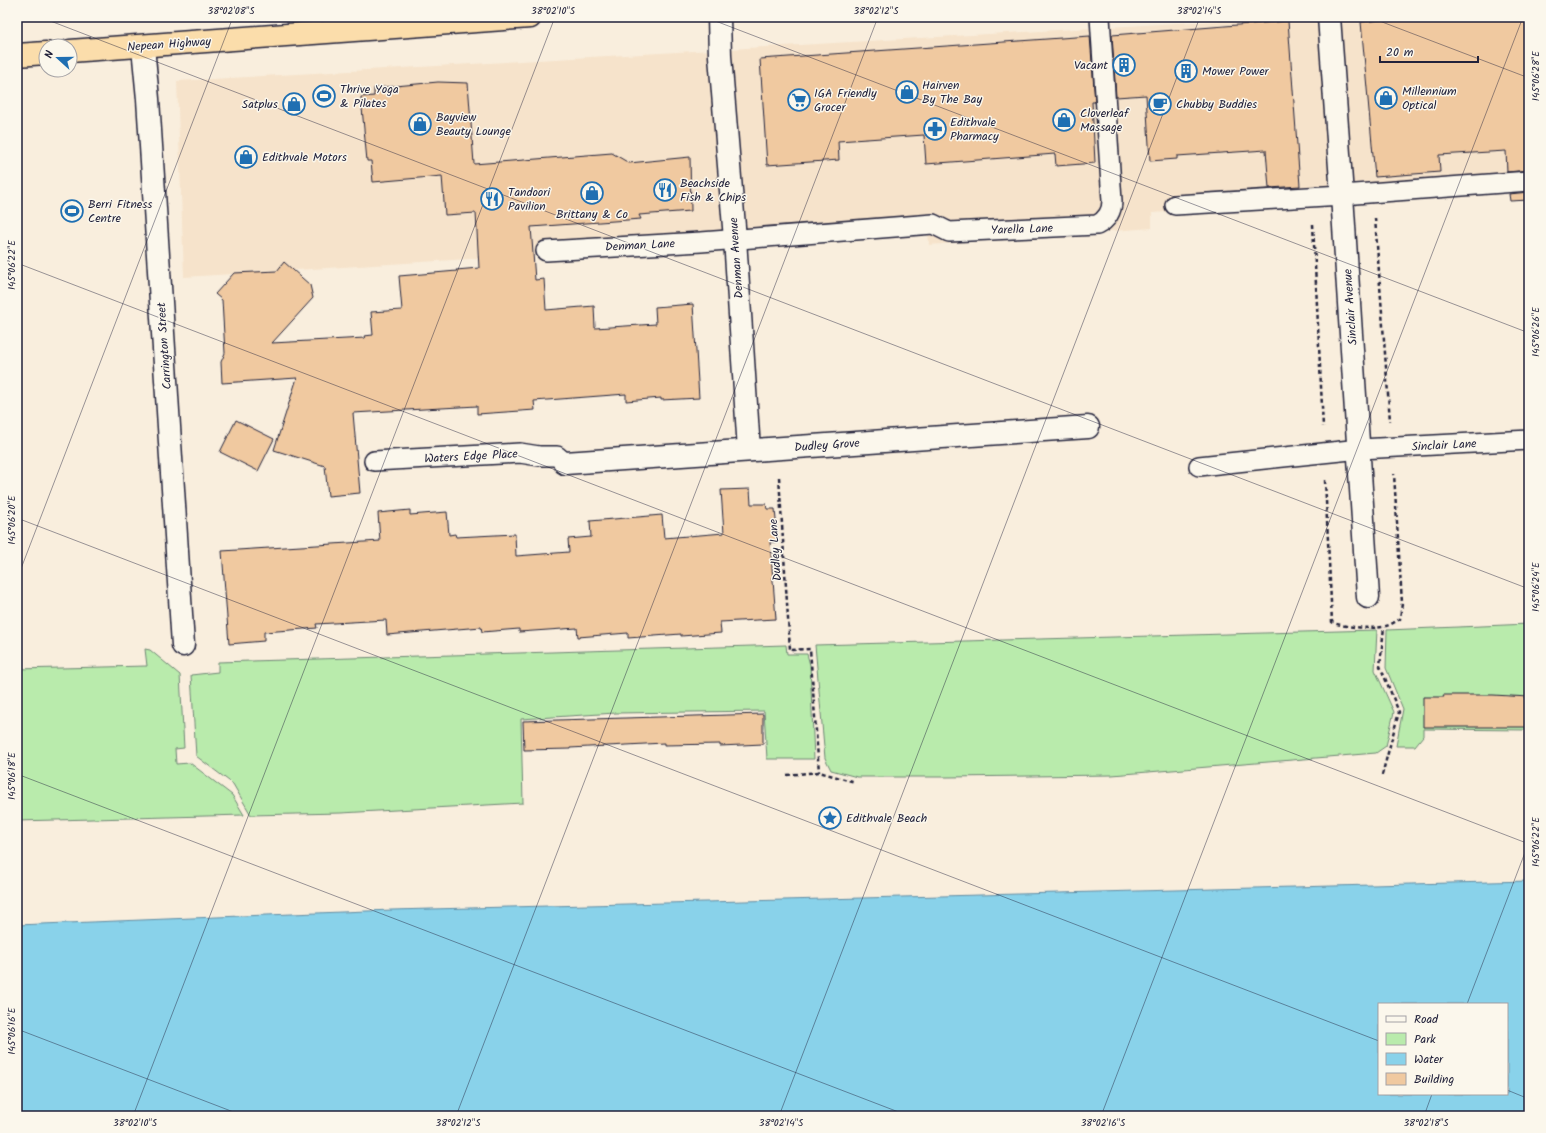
<svg xmlns="http://www.w3.org/2000/svg" width="1546" height="1133" viewBox="0 0 1546 1133" font-family="Kalam,sans-serif">
<style>
.built{fill:#f6e3cb}
.green{fill:#b9ebac;stroke:#6e8674}
.water{fill:#89d2ea;stroke:#608ca4;fill-rule:evenodd}
.building{fill:#f0c9a0;stroke:#22223b}
.lines{fill:none;stroke-linecap:round;stroke-linejoin:round}
.lane-casing{stroke:#22223b;stroke-width:22}
.street-casing{stroke:#22223b;stroke-width:25}
.highway-casing{stroke:#22223b;stroke-width:25}
.path{stroke:#22223b;stroke-width:2.5;stroke-dasharray:4 3;stroke-linecap:butt}
.lane{stroke:#fbf7ec;stroke-width:19}
.street{stroke:#fbf7ec;stroke-width:22}
.highway{stroke:#fbddab;stroke-width:22}
.ticks{fill:none;stroke:#22223b;stroke-width:1;stroke-opacity:0.45}
.labels{text-anchor:middle;stroke-width:3;stroke-linejoin:round;paint-order:stroke}
.street-label{font-size:12px;fill:#22223b;stroke:#fbf7ec}
.poi-label{font-size:12px;fill:#22223b;stroke:#fbf7ec;text-anchor:start}
.neatline{fill:none;stroke:#22223b;stroke-width:1.5}
.ticks-label{font-size:10px;text-anchor:middle;fill:#22223b}
</style>
<rect width="100%" height="100%" fill="#f9eedd"/>
<filter id="ink" filterUnits="userSpaceOnUse"><feTurbulence type="fractalNoise" baseFrequency=".025" numOctaves="2"/><feDisplacementMap in="SourceGraphic" scale="8" xChannelSelector="R" yChannelSelector="G"/><feConvolveMatrix kernelMatrix="1 2 1 2 8 2 1 2 1" color-interpolation-filters="sRGB"/></filter>
<g filter="url(#ink)">
<path class="built" d="M 1281,17 L 1529,17 L 1529,189 L 1152,213 L 1152,228 L 929,245 L 928,230 L 184,277 L 177,81 Z"/>
<path class="green" d="M 1529,624 L 1529,730 L 1423,729 L 1423,736 L 1415,746 L 1396,746 L 1403,709 L 1386,668 L 1387,630 Z
M 1377,630 L 1375,670 L 1394,712 L 1386,746 L 1376,753 L 1112,775 L 948,777 L 857,777 L 831,770 L 825,758 L 815,645 Z
M 786,645 L 787,654 L 807,654 L 810,665 L 814,759 L 767,759 L 764,711 L 616,713 L 521,719 L 523,803 L 341,813 L 251,815 L 233,784 L 196,756 L 191,675 L 218,672 L 218,662 Z
M 145,649 L 150,650 L 180,675 L 184,748 L 175,749 L 176,764 L 190,763 L 232,795 L 244,815 L 17,821 L 17,669 L 147,666 Z"/>
<path class="water" d="M 1529,881 L 1529,1116 L 17,1116 L 17,925 L 392,910 ZM 1379,1004 L 1507,1004 L 1507,1094 L 1379,1094 Z"/>
<path class="building" d="M 1414,17 L 1529,17 L 1529,170 L 1507,172 L 1506,151 L 1439,155 L 1440,172 L 1375,177 L 1361,22 Z
M 1288,21 L 1300,186 L 1269,188 L 1266,150 L 1177,156 L 1177,159 L 1150,161 L 1146,95 L 1116,97 L 1112,35 Z
M 1090,36 L 1095,102 L 1092,102 L 1095,163 L 1056,166 L 1055,154 L 926,164 L 924,135 L 838,141 L 839,160 L 767,165 L 760,59 Z
M 438,82 L 468,83 L 474,164 L 612,153 L 629,163 L 690,157 L 691,211 L 639,215 L 641,219 L 531,227 L 535,280 L 544,279 L 546,310 L 594,306 L 595,328 L 656,324 L 655,307 L 693,304 L 699,398 L 661,400 L 661,398 L 626,401 L 626,394 L 534,401 L 535,410 L 477,414 L 477,406 L 353,413 L 360,493 L 328,496 L 325,466 L 274,450 L 297,378 L 222,383 L 221,362 L 225,353 L 222,300 L 215,294 L 234,273 L 277,271 L 284,262 L 310,285 L 313,298 L 272,343 L 365,338 L 364,336 L 373,335 L 371,312 L 402,310 L 399,276 L 457,271 L 456,270 L 479,268 L 476,213 L 445,215 L 442,176 L 373,182 L 371,161 L 367,161 L 361,97 L 374,96 L 374,88 Z
M 1529,192 L 1529,200 L 1510,201 L 1509,194 Z
M 236,420 L 274,439 L 258,471 L 220,452 Z
M 750,489 L 751,504 L 766,504 L 767,509 L 775,509 L 778,542 L 770,542 L 776,619 L 720,622 L 721,633 L 681,636 L 681,634 L 628,638 L 628,633 L 578,637 L 577,628 L 519,632 L 519,629 L 482,632 L 481,627 L 387,635 L 386,620 L 316,624 L 317,628 L 264,632 L 264,641 L 229,644 L 222,551 L 380,541 L 378,513 L 410,510 L 410,515 L 447,512 L 449,535 L 455,534 L 456,537 L 515,534 L 516,556 L 569,552 L 568,539 L 591,537 L 590,521 L 662,515 L 664,538 L 724,533 L 721,490 Z
M 1443,695 L 1493,695 L 1529,697 L 1529,727 L 1423,727 L 1423,697 L 1444,697 Z
M 763,714 L 763,744 L 720,746 L 720,744 L 664,745 L 664,743 L 570,748 L 570,749 L 524,750 L 523,721 Z"/>
<g class="lines">
<g class="lane-casing">
<path id="lane" d="M 1175,205 L 1342,195 L 1529,181
M 546,251 L 701,242 L 933,224 L 949,232 L 1097,225 C 1107,220 1112,211 1112,201 L 1100,17
M 374,461 L 520,453 L 539,456 L 557,456 L 565,463
M 1199,466 L 1360,449 L 1529,440"/>
</g>
<g class="street-casing">
<path id="street" d="M 719,17 L 720,56 L 735,239 L 749,450
M 1329,17 L 1342,195 L 1368,597
M 143,47 L 148,99 L 183,645
M 565,463 L 1088,427"/>
</g>
<g class="highway-casing">
<path id="highway" d="M 70,51 L 530,17
M 17,55 L 46,53"/>
</g>
<path class="path" d="M 1375,218 L 1390,421
M 1313,224 L 1323,427
M 779,477 L 790,650 L 810,649 L 819,772
M 1325,480 L 1332,622 C 1340,627 1376,630 1386,626 C 1390,625 1395,622 1400,619 L 1402,603 L 1394,474
M 787,775 L 819,772 L 855,782
M 1382,775 L 1399,712 L 1380,666 L 1384,627"/>
<use href="#lane" class="lane"/>
<use href="#street" class="street"/>
<use href="#highway" class="highway"/>
</g>
</g>
<path class="ticks" d="M 40,17 L 1529,589M 705,17 L 1529,333M 1369,17 L 1529,78M 17,263 L 1529,844M 17,518 L 1379,1041M 17,579 L 233,17M 17,774 L 909,1116M 1467,1004 L 1529,842M 17,1029 L 244,1116M 1507,1090 L 1529,1099M 133,1116 L 555,17M 456,1116 L 878,17M 779,1116 L 1200,17M 1101,1116 L 1523,17M 1424,1116 L 1432,1094"/>
<defs>
<g id="building-ring" transform="scale(1.15)"><circle r="9.5" fill="#fbf7ec" stroke="#1f6fb2" stroke-width="1.5"/><path d="M-4-6H4V6H1V3H-1V6H-4ZM-2.5-4.3h1.7v1.8h-1.7ZM.8-4.3h1.7v1.8H.8ZM-2.5-1h1.7V.8h-1.7ZM.8-1h1.7V.8H.8Z" fill="#1f6fb2"/></g>
<g id="shop-ring" transform="scale(1.15)"><circle r="9.5" fill="#fbf7ec" stroke="#1f6fb2" stroke-width="1.5"/><path d="M-5-2.5h2.3a2.7 3.5 0 0 1 5.4 0H5L5.5 6h-11ZM-1.5-2.5h3a1.5 2.3 0 0 0-3 0Z" fill="#1f6fb2"/></g>
<g id="stadium-ring" transform="scale(1.15)"><circle r="9.5" fill="#fbf7ec" stroke="#1f6fb2" stroke-width="1.5"/><path d="M0-5a6.5 5 0 1 0 0 10a6.5 5 0 1 0 0-10ZM-3.5-1.8h7v3.6h-7Z" fill="#1f6fb2"/></g>
<g id="supermarket-ring" transform="scale(1.15)"><circle r="9.5" fill="#fbf7ec" stroke="#1f6fb2" stroke-width="1.5"/><path d="M-6-5.5h2.5l.6 2H6L4.5 2H-2.5L-4.4-4H-6ZM-1.5 3.2a1.3 1.3 0 1 0 .1 0ZM3 3.2a1.3 1.3 0 1 0 .1 0Z" fill="#1f6fb2"/></g>
<g id="cafe-ring" transform="scale(1.15)"><circle r="9.5" fill="#fbf7ec" stroke="#1f6fb2" stroke-width="1.5"/><path d="M-5.5-4.5H6V0H3Q3 3.5 0 3.5H-2.5Q-5.5 3.5-5.5 0ZM3-3.2v2h1.7v-2ZM-6 4.5H4V6H-6Z" fill="#1f6fb2"/></g>
<g id="pharmacy-ring" transform="scale(1.15)"><circle r="9.5" fill="#fbf7ec" stroke="#1f6fb2" stroke-width="1.5"/><path d="M-2-6h4v4h4v4h-4v4h-4v-4h-4v-4h4Z" fill="#1f6fb2"/></g>
<g id="restaurant-ring" transform="scale(1.15)"><circle r="9.5" fill="#fbf7ec" stroke="#1f6fb2" stroke-width="1.5"/><path d="M-5-6h1v4h1v-4h1v4h1v-4h1v5L-1.5 .5V6h-2V.5L-5-1ZM5-6V6H3V1.5H1.5Q1.5-4 5-6Z" fill="#1f6fb2"/></g>
<g id="sight-ring" transform="scale(1.15)"><circle r="9.5" fill="#fbf7ec" stroke="#1f6fb2" stroke-width="1.5"/><path d="M0-6L1.8-2.2L6-1.7L2.9 1.2L3.7 5.4L0 3.3L-3.7 5.4L-2.9 1.2L-6-1.7L-1.8-2.2Z" fill="#1f6fb2"/></g>
</defs>
<g fill-rule="evenodd">
<use href="#building-ring" x="1124" y="65"/>
<use href="#building-ring" x="1186" y="71"/>
<use href="#shop-ring" x="907" y="92"/>
<use href="#stadium-ring" x="324" y="96"/>
<use href="#shop-ring" x="1386" y="98"/>
<use href="#supermarket-ring" x="799" y="100"/>
<use href="#shop-ring" x="294" y="104"/>
<use href="#cafe-ring" x="1160" y="104"/>
<use href="#shop-ring" x="1064" y="120"/>
<use href="#shop-ring" x="420" y="124"/>
<use href="#pharmacy-ring" x="935" y="129"/>
<use href="#shop-ring" x="246" y="157"/>
<use href="#restaurant-ring" x="665" y="190"/>
<use href="#shop-ring" x="592" y="193"/>
<use href="#restaurant-ring" x="492" y="199"/>
<use href="#stadium-ring" x="72" y="211"/>
<use href="#sight-ring" x="830" y="818"/>
</g>
<g class="labels">
<g class="street-label">
<text transform="translate(169 44) rotate(-4)" y="4">Nepean Highway</text>
<text transform="translate(1022 229) rotate(-2)" y="4">Yarella Lane</text>
<text transform="translate(640 245) rotate(-3)" y="4">Denman Lane</text>
<text transform="translate(736 258) rotate(-94)" y="4">Denman Avenue</text>
<text transform="translate(1350 307) rotate(-94)" y="4">Sinclair Avenue</text>
<text transform="translate(164 346) rotate(-94)" y="4">Carrington Street</text>
<text transform="translate(827 445) rotate(-4)" y="4">Dudley Grove</text>
<text transform="translate(1444 445) rotate(-3)" y="4">Sinclair Lane</text>
<text transform="translate(471 456) rotate(-3)" y="4">Waters Edge Place</text>
<text transform="translate(775 550) rotate(-94)" y="4">Dudley Lane</text>
</g>
<g class="poi-label">
<text x="1108" y="69" text-anchor="end">Vacant</text>
<text x="1202" y="75">Mower Power</text>
<text x="922" y="89">Hairven<tspan x="922" dy="14">By The Bay</tspan></text>
<text x="340" y="93">Thrive Yoga<tspan x="340" dy="14">&amp; Pilates</tspan></text>
<text x="1402" y="95">Millennium<tspan x="1402" dy="14">Optical</tspan></text>
<text x="814" y="97">IGA Friendly<tspan x="814" dy="14">Grocer</tspan></text>
<text x="278" y="108" text-anchor="end">Satplus</text>
<text x="1176" y="108">Chubby Buddies</text>
<text x="1080" y="117">Cloverleaf<tspan x="1080" dy="14">Massage</tspan></text>
<text x="436" y="121">Bayview<tspan x="436" dy="14">Beauty Lounge</tspan></text>
<text x="950" y="126">Edithvale<tspan x="950" dy="14">Pharmacy</tspan></text>
<text x="262" y="161">Edithvale Motors</text>
<text x="680" y="187">Beachside<tspan x="680" dy="14">Fish &amp; Chips</tspan></text>
<text x="508" y="196">Tandoori<tspan x="508" dy="14">Pavilion</tspan></text>
<text x="88" y="208">Berri Fitness<tspan x="88" dy="14">Centre</tspan></text>
<text x="592" y="218" text-anchor="middle">Brittany &amp; Co</text>
<text x="846" y="822">Edithvale Beach</text>
</g>
</g>
<rect width="1546" height="1133" fill="none" stroke="#fbf7ec" stroke-width="44"/>
<rect x="1378" y="1003" width="130" height="92" fill="#fbf7ec" stroke="#a4a2a5"/>
<rect x="1386" y="1016" width="20" height="6" fill="#fbf7ec" stroke="#a4a2a5"/>
<text x="1414" y="1023" font-size="12" fill="#22223b">Road</text>
<rect x="1386" y="1033" width="20" height="12" fill="#b9ebac" stroke="#a4a2a5"/>
<text x="1414" y="1043" font-size="12" fill="#22223b">Park</text>
<rect x="1386" y="1053" width="20" height="12" fill="#89d2ea" stroke="#a4a2a5"/>
<text x="1414" y="1063" font-size="12" fill="#22223b">Water</text>
<rect x="1386" y="1073" width="20" height="12" fill="#f0c9a0" stroke="#a4a2a5"/>
<text x="1414" y="1083" font-size="12" fill="#22223b">Building</text>
<g transform="translate(58 58) rotate(291)"><circle r="19" fill="#fbf7ec" stroke="#a4a2a5"/>
<path d="M0-3L7 15L0 10L-7 15Z" fill="#1f6fb2"/>
<text y="-6" font-size="11" font-weight="bold" text-anchor="middle" fill="#22223b">N</text>
</g>
<path d="M1380 56v6h98v-6" fill="none" stroke="#22223b" stroke-width="2"/>
<text x="1386" y="56" font-size="12" fill="#22223b" stroke="#fbf7ec" stroke-width="3" paint-order="stroke">20 m</text>
<rect x="22" y="22" width="1502" height="1089" class="neatline"/>
<g class="ticks-label">
<text x="231" y="14">38°02'08"S</text>
<text x="553" y="14">38°02'10"S</text>
<text x="876" y="14">38°02'12"S</text>
<text x="1199" y="14">38°02'14"S</text>
<text transform="translate(1535 76) rotate(-90)" y="4">145°06'28"E</text>
<text transform="translate(11 265) rotate(-90)" y="4">145°06'22"E</text>
<text transform="translate(1535 332) rotate(-90)" y="4">145°06'26"E</text>
<text transform="translate(11 520) rotate(-90)" y="4">145°06'20"E</text>
<text transform="translate(1535 587) rotate(-90)" y="4">145°06'24"E</text>
<text transform="translate(11 776) rotate(-90)" y="4">145°06'18"E</text>
<text transform="translate(1535 842) rotate(-90)" y="4">145°06'22"E</text>
<text transform="translate(11 1031) rotate(-90)" y="4">145°06'16"E</text>
<text x="135" y="1126">38°02'10"S</text>
<text x="458" y="1126">38°02'12"S</text>
<text x="781" y="1126">38°02'14"S</text>
<text x="1103" y="1126">38°02'16"S</text>
<text x="1426" y="1126">38°02'18"S</text>
</g>
</svg>
